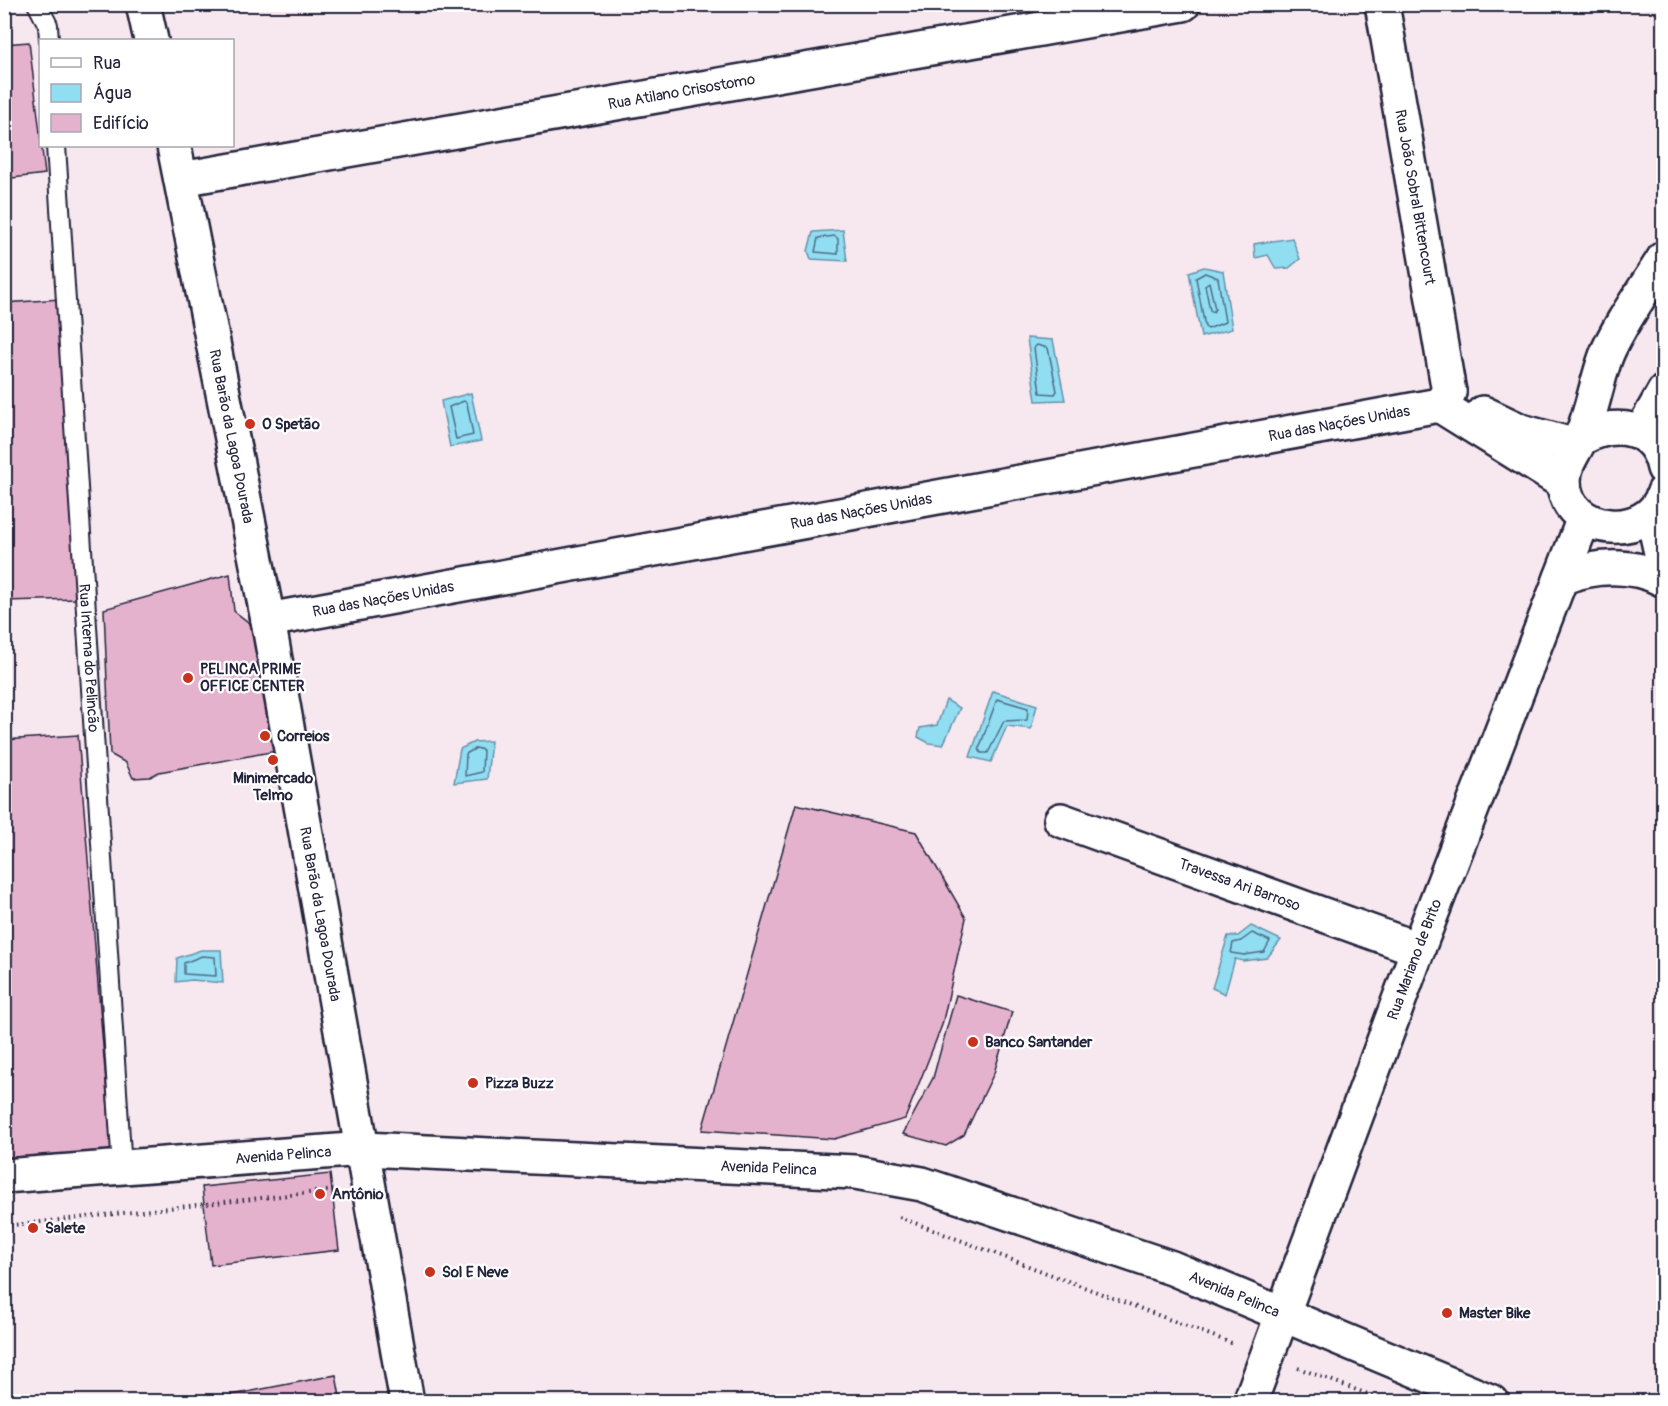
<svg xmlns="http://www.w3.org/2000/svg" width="1668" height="1406" viewBox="0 0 1668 1406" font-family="Pangolin,sans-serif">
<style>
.water{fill:#91ddf2;stroke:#6592a9;stroke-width:1.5}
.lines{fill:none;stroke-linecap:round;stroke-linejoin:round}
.shore{stroke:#4e6d84;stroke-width:1.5}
.building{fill:#e5b2ce;stroke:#22223b;stroke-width:1.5}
.lane-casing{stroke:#22223b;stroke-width:22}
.street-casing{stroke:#22223b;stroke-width:38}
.secondary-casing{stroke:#22223b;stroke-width:38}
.path{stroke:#22223b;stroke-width:4;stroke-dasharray:1.5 4.5;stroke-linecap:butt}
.lane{stroke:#fff;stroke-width:18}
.street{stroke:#fff;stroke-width:33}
.secondary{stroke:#fff;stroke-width:33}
.poi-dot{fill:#c8321e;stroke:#fff;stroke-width:2}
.labels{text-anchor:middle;stroke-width:4.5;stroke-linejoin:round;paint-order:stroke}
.street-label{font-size:15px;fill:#22223b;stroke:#fff}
.poi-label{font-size:15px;font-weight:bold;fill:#22223b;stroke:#fff;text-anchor:start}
</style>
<rect width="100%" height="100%" fill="#f7e8f0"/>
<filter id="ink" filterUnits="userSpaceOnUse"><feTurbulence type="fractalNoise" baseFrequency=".0167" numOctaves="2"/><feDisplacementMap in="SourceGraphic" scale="12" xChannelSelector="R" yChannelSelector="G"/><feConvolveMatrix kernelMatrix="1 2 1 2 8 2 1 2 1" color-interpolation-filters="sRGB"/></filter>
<g filter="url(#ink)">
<path class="water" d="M 843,230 L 847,261 L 811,259 L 808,251 L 813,232 Z
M 1292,238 L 1300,259 L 1289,268 L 1276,269 L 1268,255 L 1255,258 L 1254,244 Z
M 1204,267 L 1223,271 L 1232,329 L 1201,337 L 1189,272 Z
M 1027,338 L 1053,340 L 1065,400 L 1036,401 Z
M 471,393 L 481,441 L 450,447 L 441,401 Z
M 993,691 L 1037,705 L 1031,729 L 1007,726 L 991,762 L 970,757 Z
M 946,700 L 960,708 L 943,745 L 929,743 L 918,737 L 920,728 L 937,725 Z
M 491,741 L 487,779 L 454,783 L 460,749 L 474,742 Z
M 1251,926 L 1281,940 L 1267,958 L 1243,961 L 1235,959 L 1225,994 L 1212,988 L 1228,936 L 1238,936 Z
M 201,950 L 221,950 L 223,983 L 192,980 L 176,982 L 177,958 Z"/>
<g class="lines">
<path class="shore" d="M 835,236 L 838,239 L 838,254 L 815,252 L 818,238 Z
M 1205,273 L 1218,278 L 1225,322 L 1208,329 L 1205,327 L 1196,278 Z
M 1209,282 L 1215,309 L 1213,312 L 1210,310 L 1205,285 Z
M 1037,345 L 1048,348 L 1057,391 L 1055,394 L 1040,393 L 1034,348 Z
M 464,401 L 467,403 L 473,435 L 456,439 L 449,407 Z
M 997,699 L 1028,708 L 1027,720 L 1004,721 L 988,753 L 981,753 L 979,749 Z
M 476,748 L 483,750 L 482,772 L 465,776 L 466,754 Z
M 1252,933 L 1270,941 L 1264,952 L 1244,955 L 1231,953 L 1233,943 L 1241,941 Z
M 202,956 L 215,957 L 216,976 L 184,974 L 184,963 Z"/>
</g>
<path class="building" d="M 29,42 L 45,174 L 4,179 L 4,44 Z
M 61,299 L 79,599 L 4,601 L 4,303 Z
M 230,574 L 234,611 L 261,632 L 282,750 L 159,772 L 150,777 L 133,778 L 126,763 L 110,754 L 104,609 Z
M 78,735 L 112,1158 L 4,1162 L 4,740 Z
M 796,804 L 916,832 L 966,918 L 942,1025 L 905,1119 L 834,1139 L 702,1130 Z
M 956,995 L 1012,1012 L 994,1073 L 964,1135 L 946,1146 L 903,1134 L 933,1078 Z
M 330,1174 L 339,1250 L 211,1265 L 202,1187 Z
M 336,1375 L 341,1402 L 195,1402 Z"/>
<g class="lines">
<g class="lane-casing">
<g id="lane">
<path d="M 37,4 L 48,25 L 49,40"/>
<path id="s1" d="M 56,146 L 122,1169"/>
</g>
</g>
<g class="street-casing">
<g id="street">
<path d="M 143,4 L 151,40"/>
<path id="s2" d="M 1382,4 L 1449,392"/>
<path id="s3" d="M 174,146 L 268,620 L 407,1402"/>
<path id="s4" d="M 181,179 L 1183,4"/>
<path d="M 1664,258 C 1647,286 1617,327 1606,356 C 1596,383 1592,413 1580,439 C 1574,454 1564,463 1564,481 C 1564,535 1650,543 1664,492"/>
<path d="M 1439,405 L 1564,483"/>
<path d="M 1483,413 L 1521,431 L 1576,446"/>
<path d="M 1641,433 L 1664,392"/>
<path d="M 1580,439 C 1614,420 1655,424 1664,468"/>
<path d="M 1652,513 L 1664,566"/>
<path d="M 1561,578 C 1593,565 1633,563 1664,580"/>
<path id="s5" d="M 268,620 L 1439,405 L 1449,392"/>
<path id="s6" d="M 1061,820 L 1418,949"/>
<path id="s7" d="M 1250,1402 L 1418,949 L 1584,518"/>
</g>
</g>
<g class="secondary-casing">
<g id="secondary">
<path id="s8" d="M 4,1176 L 364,1149 L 855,1172 L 922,1184 L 1172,1268 L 1492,1402"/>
</g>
</g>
<path class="path" d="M 899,1217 L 1234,1344
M 4,1226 L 335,1190
M 1298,1368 L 1389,1402"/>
<use href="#lane" class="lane"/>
<use href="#street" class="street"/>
<use href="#secondary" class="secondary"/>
</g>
</g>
<g class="poi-dot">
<circle cx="250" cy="424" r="6"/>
<circle cx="188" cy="678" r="6"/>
<circle cx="265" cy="736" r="6"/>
<circle cx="273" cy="760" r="6"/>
<circle cx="973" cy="1042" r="6"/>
<circle cx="473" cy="1083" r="6"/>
<circle cx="320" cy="1194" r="6"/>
<circle cx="33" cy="1228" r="6"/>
<circle cx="430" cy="1272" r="6"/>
<circle cx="1447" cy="1313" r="6"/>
</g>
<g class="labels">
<g class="street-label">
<text dy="5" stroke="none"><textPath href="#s4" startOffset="508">Rua Atilano Crisostomo</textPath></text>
<text dy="5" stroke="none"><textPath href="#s2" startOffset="196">Rua João Sobral Bittencourt</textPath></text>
<text dy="5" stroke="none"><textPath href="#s5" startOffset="1089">Rua das Nações Unidas</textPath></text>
<text dy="5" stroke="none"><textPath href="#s3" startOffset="296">Rua Barão da Lagoa Dourada</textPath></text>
<text dy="5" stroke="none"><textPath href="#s5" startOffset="603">Rua das Nações Unidas</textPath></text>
<text dy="5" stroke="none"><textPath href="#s5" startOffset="117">Rua das Nações Unidas</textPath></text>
<text dy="5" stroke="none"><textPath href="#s1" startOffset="513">Rua Interna do Pelincão</textPath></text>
<text dy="5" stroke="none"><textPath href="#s6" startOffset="190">Travessa Ari Barroso</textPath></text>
<text dy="5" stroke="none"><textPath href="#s3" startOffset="782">Rua Barão da Lagoa Dourada</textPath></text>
<text dy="5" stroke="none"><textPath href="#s7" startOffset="472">Rua Mariano de Brito</textPath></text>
<text dy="5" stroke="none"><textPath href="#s8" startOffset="280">Avenida Pelinca</textPath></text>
<text dy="5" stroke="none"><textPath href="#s8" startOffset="766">Avenida Pelinca</textPath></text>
<text dy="5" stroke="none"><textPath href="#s8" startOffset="1252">Avenida Pelinca</textPath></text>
</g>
<g class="poi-label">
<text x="262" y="429">O Spetão</text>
<text x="200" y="674">PELINCA PRIME<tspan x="200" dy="17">OFFICE CENTER</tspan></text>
<text x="277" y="741">Correios</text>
<text x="273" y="783" text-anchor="middle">Minimercado<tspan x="273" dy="17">Telmo</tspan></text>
<text x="985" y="1047">Banco Santander</text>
<text x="485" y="1088">Pizza Buzz</text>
<text x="332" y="1199">Antônio</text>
<text x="45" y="1233">Salete</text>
<text x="442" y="1277">Sol E Neve</text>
<text x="1459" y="1318">Master Bike</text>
</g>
</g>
<rect width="1668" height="1406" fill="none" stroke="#fff" stroke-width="24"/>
<rect x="12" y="12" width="1644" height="1382" fill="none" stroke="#22223b" stroke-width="2" filter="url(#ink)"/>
<rect x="39" y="39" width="195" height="108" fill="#ffffff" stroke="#a7a7b1" stroke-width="1.5"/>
<rect x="51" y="58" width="30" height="9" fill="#ffffff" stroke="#a7a7b1" stroke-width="1.5"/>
<text x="93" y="69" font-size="18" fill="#22223b">Rua</text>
<rect x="51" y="84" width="30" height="18" fill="#91ddf2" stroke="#a7a7b1" stroke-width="1.5"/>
<text x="93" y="99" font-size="18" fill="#22223b">Água</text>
<rect x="51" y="114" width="30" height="18" fill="#e5b2ce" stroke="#a7a7b1" stroke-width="1.5"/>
<text x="93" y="129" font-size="18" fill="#22223b">Edifício</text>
</svg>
